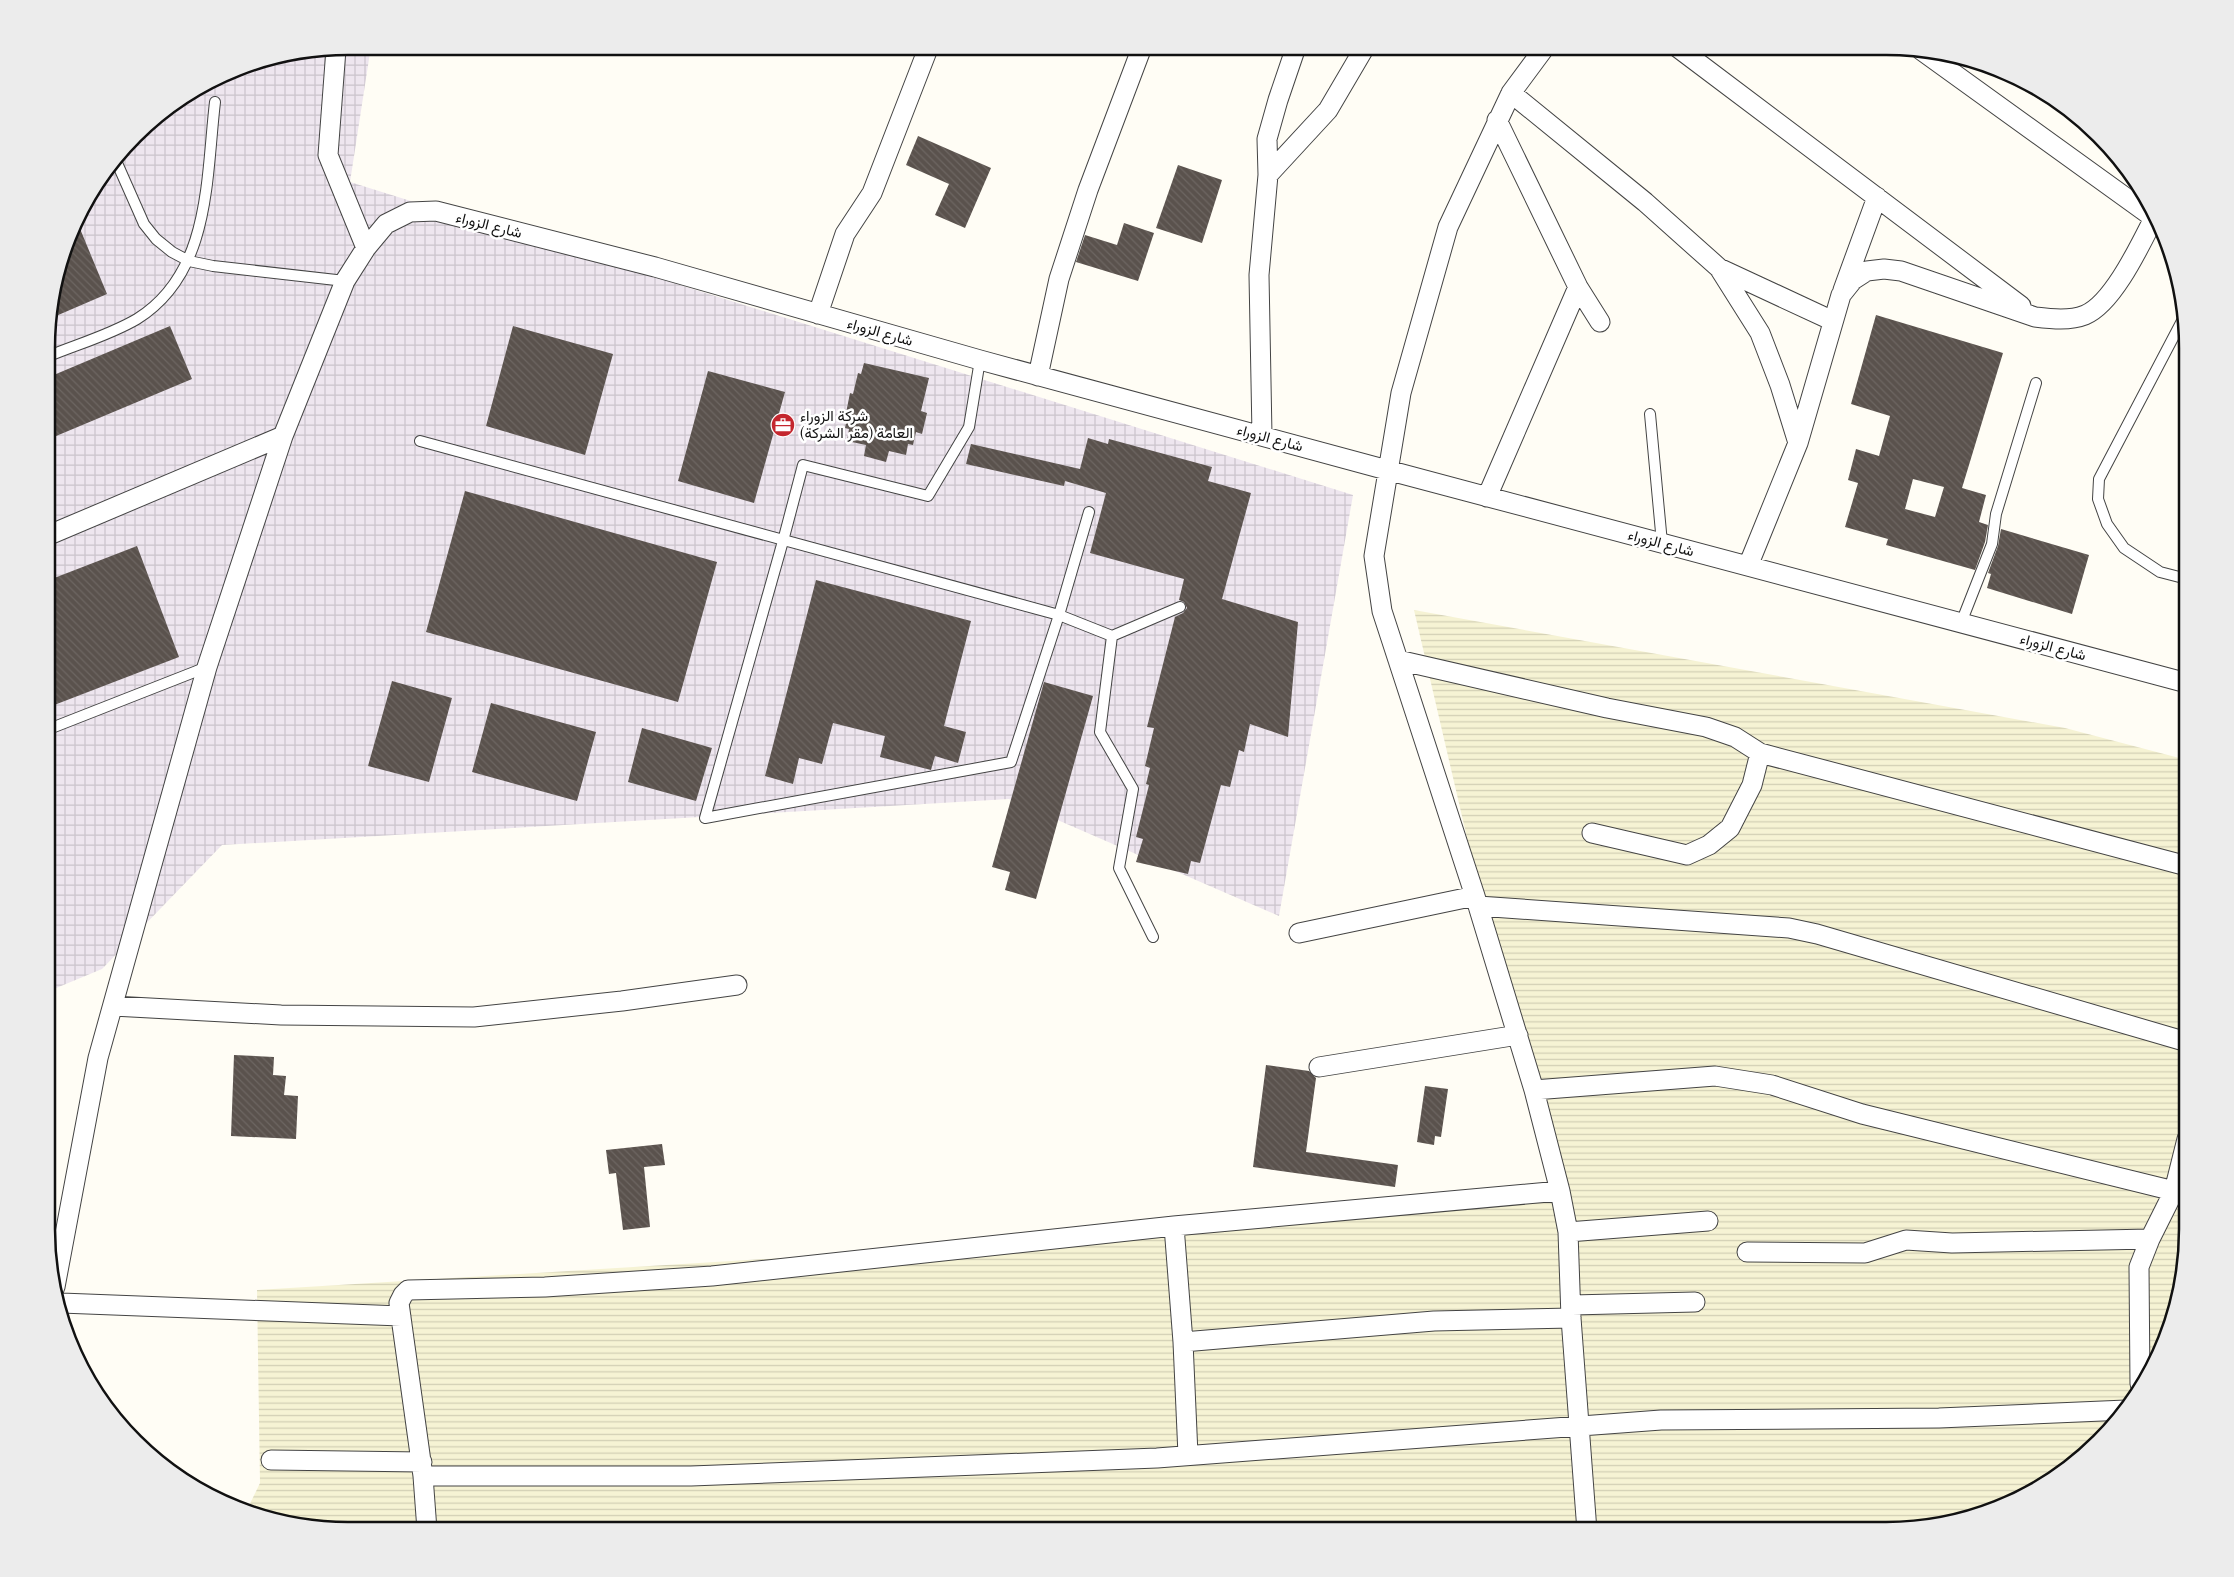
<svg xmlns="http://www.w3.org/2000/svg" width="2234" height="1577" viewBox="0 0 2234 1577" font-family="'Playfair Display',Vazirmatn,serif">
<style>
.industrial{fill:url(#industrial-grid)}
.farmland{fill:url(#farmland-rules)}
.building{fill:url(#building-back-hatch);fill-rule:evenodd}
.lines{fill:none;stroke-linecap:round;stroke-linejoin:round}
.lane-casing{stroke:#444;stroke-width:12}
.street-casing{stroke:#444;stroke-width:21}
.lane{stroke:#fff;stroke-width:10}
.street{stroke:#fff;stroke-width:19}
.labels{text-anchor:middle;stroke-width:5;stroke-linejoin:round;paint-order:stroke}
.street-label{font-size:15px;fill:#111;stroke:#fff}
.poi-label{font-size:15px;fill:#111;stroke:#fff;text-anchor:start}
.rim{fill:none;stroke:#111;stroke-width:2.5}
</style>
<defs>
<pattern id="industrial-grid" width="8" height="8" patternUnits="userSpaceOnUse" patternTransform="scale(1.25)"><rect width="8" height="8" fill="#eee6ef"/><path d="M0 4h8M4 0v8" fill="none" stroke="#cbc4cc"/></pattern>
<pattern id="farmland-rules" width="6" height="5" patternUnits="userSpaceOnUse" patternTransform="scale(1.25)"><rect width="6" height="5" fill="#f6f3d4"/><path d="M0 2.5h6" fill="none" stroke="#d2cfb5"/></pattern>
<pattern id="building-back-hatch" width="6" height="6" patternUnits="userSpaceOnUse" patternTransform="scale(1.25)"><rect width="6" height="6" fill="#5a524d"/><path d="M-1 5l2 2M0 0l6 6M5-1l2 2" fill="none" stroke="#6d6662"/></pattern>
</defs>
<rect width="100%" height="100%" fill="#fffdf5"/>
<path class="industrial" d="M 348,46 L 371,46 L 350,182 L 1353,495 L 1279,916 L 1009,799 L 222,845 L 102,969 L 49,991 L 49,309 L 78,215 L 149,121 L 233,69 Z"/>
<path class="farmland" d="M 1414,610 L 2065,728 L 2187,760 L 2187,1248 L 2172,1326 L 2125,1413 L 2070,1468 L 2019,1500 L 1964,1521 L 1886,1531 L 329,1530 L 251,1515 L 246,1512 L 260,1483 L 257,1290 L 1010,1244 L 1549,1190 Z"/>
<path class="building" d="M 918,136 L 991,168 L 965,228 L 935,215 L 949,184 L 906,165 Z
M 1178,165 L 1222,180 L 1202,243 L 1156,228 Z
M 76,219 L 107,294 L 49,319 L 49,309 Z
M 1124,223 L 1154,233 L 1138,281 L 1076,262 L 1085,235 L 1117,245 Z
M 1876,315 L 2003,353 L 1962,488 L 1986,495 L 1979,522 L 1988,525 L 1985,542 L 1975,570 L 1886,545 L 1888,539 L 1845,527 L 1858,483 L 1848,480 L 1856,449 L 1879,456 L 1890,416 L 1851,404 ZM 1913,479 L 1944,487 L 1935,517 L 1905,509 Z
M 170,326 L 192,379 L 49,439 L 49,377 Z
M 513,326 L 613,354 L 585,455 L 486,426 Z
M 864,363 L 929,378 L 921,411 L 927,413 L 922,434 L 916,432 L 913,445 L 908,444 L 906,455 L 889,451 L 886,462 L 864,456 L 866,445 L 847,441 L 849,429 L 845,428 L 848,414 L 846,413 L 850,393 L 853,394 L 858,373 L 861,374 Z
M 708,371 L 785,392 L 754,503 L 678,481 Z
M 1088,438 L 1108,444 L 1109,439 L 1212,467 L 1208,481 L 1251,493 L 1222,599 L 1298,622 L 1288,737 L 1250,724 L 1244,752 L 1239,750 L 1230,787 L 1221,785 L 1200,863 L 1191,861 L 1188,874 L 1136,862 L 1143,839 L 1136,837 L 1149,785 L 1146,784 L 1150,768 L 1145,766 L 1154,728 L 1147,727 L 1175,617 L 1183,613 L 1187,608 L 1184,602 L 1179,600 L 1184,579 L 1090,553 L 1106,493 L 1065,481 L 1064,486 L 966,464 L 971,444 L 1080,469 Z
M 465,491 L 717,562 L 678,702 L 426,632 Z
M 2001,529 L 2089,555 L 2072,614 L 1987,588 L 1991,574 L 1988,573 L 1998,546 Z
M 137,546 L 179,657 L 49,707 L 49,580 Z
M 816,580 L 971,621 L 944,726 L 966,732 L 958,763 L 935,756 L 931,770 L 880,757 L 885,736 L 833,723 L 822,764 L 799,758 L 793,784 L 765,776 Z
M 392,681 L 452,698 L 429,782 L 368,766 Z
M 1044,682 L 1093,696 L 1036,899 L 1005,890 L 1010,872 L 992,867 Z
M 491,703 L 596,732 L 577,801 L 472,772 Z
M 642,728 L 712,748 L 696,801 L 628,782 Z
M 234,1055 L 274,1057 L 273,1075 L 286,1076 L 284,1095 L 298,1096 L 296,1139 L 231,1136 Z
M 1266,1065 L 1309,1071 L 1316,1078 L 1306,1152 L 1398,1165 L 1395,1187 L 1253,1167 Z
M 1425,1086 L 1448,1089 L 1441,1137 L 1435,1136 L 1434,1145 L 1417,1142 Z
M 662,1144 L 665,1165 L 644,1167 L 650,1227 L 623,1230 L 616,1173 L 609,1174 L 606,1150 Z"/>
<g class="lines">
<g class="lane-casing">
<path id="lane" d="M 117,163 L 144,224 L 156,239 L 172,252 L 189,261 L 213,266 L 345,281
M 2184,317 L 2099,479 L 2098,499 L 2107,524 L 2124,548 L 2160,572 L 2187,579
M 49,356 C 78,344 110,335 137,319 C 211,273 206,178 215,102
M 980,360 L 969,427 L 928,496 L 803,465 L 783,541 L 705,818 L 1011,762 L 1059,615 L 1089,512
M 1650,414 L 1662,543
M 420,441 L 1059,615 L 1112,636 L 1180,607
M 1961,623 L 1992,544 L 1996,514 L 2036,383
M 1112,636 L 1100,732 L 1133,789 L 1119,868 L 1153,937
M 49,729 L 207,667"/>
</g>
<g class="street-casing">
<path id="street" d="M 1545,47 L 1511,93 L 1448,227 L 1401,393 L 1374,556 L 1382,611 L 1475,896 L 1534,1090 L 1560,1191 L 1568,1232 L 1571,1318 L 1587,1531
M 1677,47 L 2021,306
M 336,49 L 328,155 L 366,248
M 1921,50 L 2154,218
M 1511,93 L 1645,202 L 1719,268 L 1760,333 L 1780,385 L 1798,443
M 1497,120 L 1578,287 L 1600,322
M 1268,175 L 1328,110 L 1365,47
M 1719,268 L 1833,321
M 1843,290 L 1877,197
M 818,314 L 845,234 L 872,193 L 929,46
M 1038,376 L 1059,279 L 1088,190 L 1142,47
M 1262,435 L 1259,275 L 1268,175 L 1267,139 L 1278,100 L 1296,47
M 1487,497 L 1578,287
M 49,535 L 283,436 L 345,281 L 366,248 L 386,224 L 410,212 L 436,211 L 655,267 L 980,360 L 1387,470 L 2187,683
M 1748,566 L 1798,443 L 1841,295 L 1853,280 L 1867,271 L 1884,269 L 1901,271 L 2035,317 C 2052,319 2070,321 2085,315 C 2114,303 2142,241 2156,214
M 1398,660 L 1607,708 L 1706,727 L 1735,737 L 1760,753 L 2187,866
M 1592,833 L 1687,855 L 1709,845 L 1730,828 L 1752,785 L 1760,753
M 1478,906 L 1789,928 L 1817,934 L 2187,1042
M 1299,933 L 1475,896
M 113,1006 L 281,1015 L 474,1017 L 622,1001 L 737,985
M 1319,1067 L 1518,1035
M 1534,1090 L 1715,1076 L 1772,1085 L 1862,1114 L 2174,1191 L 2187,1191
M 1174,1226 L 1183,1342 L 1188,1455
M 1568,1232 L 1708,1221
M 1747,1252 L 1865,1253 L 1906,1240 L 1952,1243 L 2150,1239
M 55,1287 L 98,1058 L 207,667 L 283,436
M 61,1303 L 401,1316
M 1572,1305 L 1695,1302
M 1183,1342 L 1434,1321 L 1571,1318
M 2140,1384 L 2139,1267 L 2150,1239 L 2174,1191 L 2187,1139
M 271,1460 L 422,1462
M 423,1476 L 691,1476 L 1157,1458 L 1661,1420 L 1939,1418 L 2126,1410
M 427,1530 L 423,1476 L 399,1303 L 403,1295 L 408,1290 L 545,1287 L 712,1276 L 1174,1226 L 1560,1191"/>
</g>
<use href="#lane" class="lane"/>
<use href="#street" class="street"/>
</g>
<defs>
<g id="office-disc" transform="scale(1.25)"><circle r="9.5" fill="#c4262e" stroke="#fff"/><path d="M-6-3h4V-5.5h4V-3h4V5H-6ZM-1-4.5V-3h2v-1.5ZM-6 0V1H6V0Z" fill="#fff"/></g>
</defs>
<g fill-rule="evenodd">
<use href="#office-disc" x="783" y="425"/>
</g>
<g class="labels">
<g class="street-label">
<text transform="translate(489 225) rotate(14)" y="5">شارع الزوراء</text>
<text transform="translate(880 332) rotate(16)" y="5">شارع الزوراء</text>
<text transform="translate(1270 438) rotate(15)" y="5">شارع الزوراء</text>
<text transform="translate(1661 543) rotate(15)" y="5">شارع الزوراء</text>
<text transform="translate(2053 647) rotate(15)" y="5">شارع الزوراء</text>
</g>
<g class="poi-label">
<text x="800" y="421">شركة الزوراء<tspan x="800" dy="17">العامة (مقر الشركة)</tspan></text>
</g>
</g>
<path d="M0 0H2234V1577H0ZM348 55H1886A293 293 0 0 1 2179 348V1229A293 293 0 0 1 1886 1522H348A293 293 0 0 1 55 1229V348A293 293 0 0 1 348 55Z" fill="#ececec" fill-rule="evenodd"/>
<path class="rim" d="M348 55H1886A293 293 0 0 1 2179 348V1229A293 293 0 0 1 1886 1522H348A293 293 0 0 1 55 1229V348A293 293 0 0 1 348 55Z"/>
</svg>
